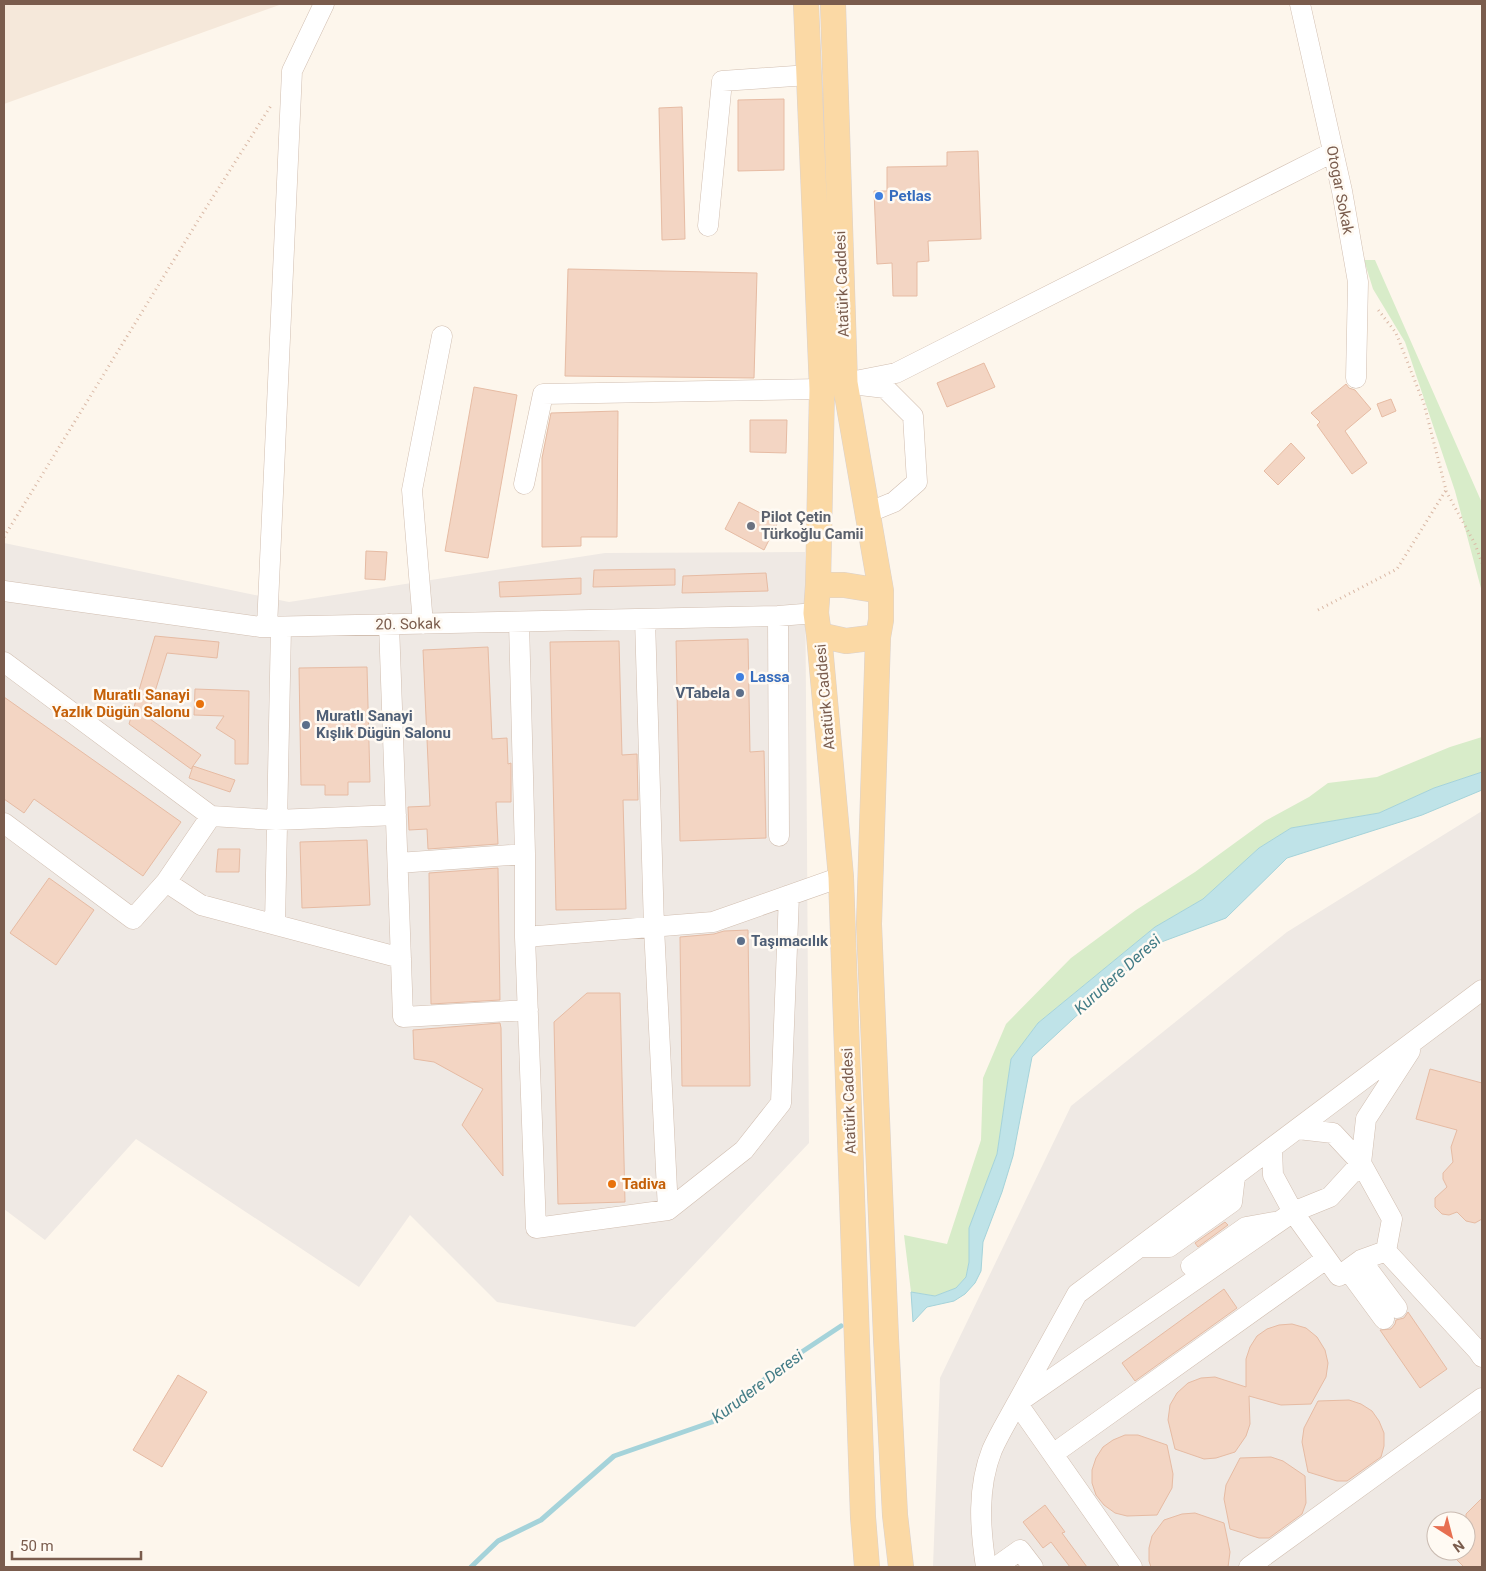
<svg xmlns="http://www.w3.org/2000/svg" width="1486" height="1571" viewBox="0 0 1486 1571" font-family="Roboto,sans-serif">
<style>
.residential{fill:#f5e8da}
.industrial{fill:#efe9e4;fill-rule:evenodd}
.green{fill:#d8ecc9}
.water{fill:#bfe3e8;stroke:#a5d3da}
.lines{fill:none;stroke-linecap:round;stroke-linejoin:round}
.stream{stroke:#a5d3da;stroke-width:5}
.building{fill:#f3d5c3;stroke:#e6bba3}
.minor-casing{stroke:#d1beb0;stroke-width:21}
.major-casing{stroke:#dad1cd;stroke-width:26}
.path{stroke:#d9b8a5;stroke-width:3;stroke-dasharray:1 4;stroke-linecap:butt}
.minor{stroke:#fff;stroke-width:20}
.major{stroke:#fbd9a5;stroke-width:25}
.shop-dot{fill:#3f7fe0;stroke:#fffaf3;stroke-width:2}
.worship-dot{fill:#6b7280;stroke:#fffaf3;stroke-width:2}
.service-dot{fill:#5c6f8a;stroke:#fffaf3;stroke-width:2}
.food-dot{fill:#e8710a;stroke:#fffaf3;stroke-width:2}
.labels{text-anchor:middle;stroke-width:5;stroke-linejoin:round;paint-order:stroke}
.street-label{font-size:15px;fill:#7a5c4d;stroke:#fffaf3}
.shop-label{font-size:15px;font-weight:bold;fill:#366cbe;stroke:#fffaf3;text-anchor:start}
.worship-label{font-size:15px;font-weight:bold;fill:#5b616d;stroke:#fffaf3;text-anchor:start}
.service-label{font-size:15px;font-weight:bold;fill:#4e5e75;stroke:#fffaf3;text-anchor:start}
.food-label{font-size:15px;font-weight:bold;fill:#c56008;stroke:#fffaf3;text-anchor:end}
.water-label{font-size:16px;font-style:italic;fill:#437c86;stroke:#fffaf3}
</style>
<rect width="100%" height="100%" fill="#fdf6ec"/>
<path class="residential" d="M 4,4 L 282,4 L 4,104 Z"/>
<path class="industrial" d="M 4,543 L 289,602 L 605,553 L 805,552 L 809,1143 L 635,1327 L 497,1302 L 410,1215 L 359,1287 L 136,1139 L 45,1240 L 4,1209 Z
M 1482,811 L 1482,1567 L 933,1567 L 940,1378 L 1071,1106 L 1287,932 ZM 1436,1521 L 1466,1521 L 1466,1551 L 1436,1551 Z"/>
<path class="green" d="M 1364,260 L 1375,260 L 1482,503 L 1482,592 L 1455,491 L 1405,342 L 1373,289 Z
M 1482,737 L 1482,772 L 1434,788 L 1379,813 L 1291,828 L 1259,848 L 1203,899 L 1155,927 L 1038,1023 L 1011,1059 L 997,1154 L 969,1228 L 969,1262 L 966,1277 L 956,1288 L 935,1296 L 911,1292 L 904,1235 L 947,1244 L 981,1140 L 983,1078 L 1006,1024 L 1071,958 L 1136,910 L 1195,872 L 1265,821 L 1309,797 L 1328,783 L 1377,777 L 1450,747 Z"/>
<path class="water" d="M 1482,772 L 1482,790 L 1422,815 L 1287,858 L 1226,918 L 1156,944 L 1099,995 L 1032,1057 L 1013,1156 L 1002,1192 L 983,1242 L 981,1271 L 975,1283 L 965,1294 L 954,1301 L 927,1307 L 913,1322 L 911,1292 L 935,1296 L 956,1288 L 966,1277 L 969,1262 L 969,1228 L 997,1154 L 1011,1059 L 1038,1023 L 1155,927 L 1203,899 L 1259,848 L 1291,828 L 1379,813 L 1434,788 Z"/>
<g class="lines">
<path class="stream" d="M 471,1567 L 498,1541 L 541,1520 L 614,1456 L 712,1422 L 782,1365 L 841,1326"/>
</g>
<path class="building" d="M 784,99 L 784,170 L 738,171 L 738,100 Z
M 682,107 L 685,239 L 662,240 L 659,108 Z
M 978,151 L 981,239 L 928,241 L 929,261 L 917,262 L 917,296 L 893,296 L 892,263 L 877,264 L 874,191 L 887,191 L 887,167 L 947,166 L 947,152 Z
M 568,269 L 757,273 L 754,378 L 565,376 Z
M 984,363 L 995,387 L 947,407 L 937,383 Z
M 1346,384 L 1349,388 L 1355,390 L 1371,409 L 1345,431 L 1367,463 L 1352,474 L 1317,425 L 1320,422 L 1311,413 Z
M 474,387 L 517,395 L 488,558 L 445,551 Z
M 1391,399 L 1396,411 L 1382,417 L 1377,404 Z
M 618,411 L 617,537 L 581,537 L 581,546 L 542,547 L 542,458 L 551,413 Z
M 750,420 L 787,420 L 786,453 L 750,452 Z
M 1291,443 L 1305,458 L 1278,485 L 1264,471 Z
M 739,502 L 778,522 L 764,550 L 725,529 Z
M 366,551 L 387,552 L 385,580 L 365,579 Z
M 675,569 L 675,585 L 593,587 L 594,570 Z
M 766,573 L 768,591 L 682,593 L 683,576 Z
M 581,578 L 581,594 L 500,597 L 499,582 Z
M 155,636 L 219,642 L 217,658 L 167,653 L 148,714 L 143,714 L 201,755 L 193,766 L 235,780 L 230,792 L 189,778 L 193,766 L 191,769 L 129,724 Z
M 748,639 L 750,752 L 764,751 L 766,838 L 680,841 L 676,641 Z
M 619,641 L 622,755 L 637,754 L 638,800 L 623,800 L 626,909 L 556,910 L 550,642 Z
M 488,647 L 492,739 L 507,738 L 508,764 L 511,763 L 511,802 L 496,802 L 498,844 L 428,849 L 427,829 L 409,830 L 408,807 L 430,806 L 423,650 Z
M 367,667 L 370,782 L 348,782 L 348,795 L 325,795 L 325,785 L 301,785 L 299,668 Z
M 195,689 L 249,691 L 248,764 L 235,764 L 235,740 L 216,728 L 224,716 L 194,715 Z
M 4,697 L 181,822 L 143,876 L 34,799 L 24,813 L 4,799 Z
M 367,840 L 370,905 L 302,908 L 300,842 Z
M 218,849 L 240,849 L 239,872 L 216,872 Z
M 498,868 L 500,1000 L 431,1004 L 429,873 Z
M 49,878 L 94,910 L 56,965 L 10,933 Z
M 748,930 L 750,1086 L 682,1086 L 680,937 L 714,934 L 724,931 Z
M 587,993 L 620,993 L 625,1202 L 558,1204 L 554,1022 Z
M 500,1023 L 501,1028 L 503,1176 L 462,1125 L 483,1089 L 434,1062 L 414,1059 L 413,1030 Z
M 1430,1069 L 1482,1083 L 1482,1219 L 1475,1223 L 1466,1221 L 1457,1212 L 1449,1215 L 1442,1214 L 1435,1207 L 1435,1198 L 1447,1187 L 1443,1179 L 1443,1173 L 1453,1162 L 1451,1147 L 1457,1130 L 1416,1119 Z
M 1225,1222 L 1228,1225 L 1198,1247 L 1195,1243 Z
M 1224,1289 L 1237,1308 L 1135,1381 L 1122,1363 Z
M 1408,1312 L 1447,1369 L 1420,1388 L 1380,1330 L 1391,1329 L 1395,1324 L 1396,1320 L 1404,1318 Z
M 1292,1324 L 1306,1328 L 1317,1337 L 1325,1350 L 1328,1363 L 1326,1377 L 1311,1404 L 1281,1405 L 1249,1396 L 1250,1424 L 1246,1436 L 1235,1452 L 1216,1458 L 1204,1459 L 1175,1449 L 1168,1420 L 1170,1405 L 1177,1393 L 1188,1383 L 1201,1378 L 1215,1377 L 1246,1387 L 1246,1359 L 1250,1347 L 1257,1336 L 1267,1329 L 1279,1325 Z
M 178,1375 L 207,1392 L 162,1467 L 133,1450 Z
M 1349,1400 L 1361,1404 L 1372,1411 L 1379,1421 L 1384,1433 L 1384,1446 L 1381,1457 L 1347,1481 L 1337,1481 L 1308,1472 L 1302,1442 L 1304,1428 L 1318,1401 Z
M 1125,1435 L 1138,1435 L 1167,1445 L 1173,1474 L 1172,1488 L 1157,1515 L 1127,1516 L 1115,1513 L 1104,1505 L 1096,1495 L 1092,1483 L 1092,1470 L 1096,1458 L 1103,1447 L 1113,1440 Z
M 1271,1457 L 1283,1461 L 1305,1476 L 1306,1503 L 1302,1514 L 1269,1538 L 1259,1538 L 1230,1529 L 1224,1499 L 1226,1485 L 1240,1458 Z
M 1482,1498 L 1482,1567 L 1464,1567 L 1448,1551 L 1466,1551 L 1466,1514 Z
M 1045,1505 L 1065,1532 L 1062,1533 L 1087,1567 L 1070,1567 L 1051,1542 L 1043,1548 L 1023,1522 Z
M 1195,1513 L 1224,1523 L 1230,1552 L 1228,1567 L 1151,1567 L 1149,1561 L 1149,1548 L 1152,1536 L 1164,1520 L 1182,1514 Z"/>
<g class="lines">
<g class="minor-casing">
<path id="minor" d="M 1300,4 L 1342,191 L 1358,282 L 1356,378
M 708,226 L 722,81 L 809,75
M 845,383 L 896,373 L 1333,152
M 860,385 L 885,388 L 913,416 L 917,482 L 894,502 L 867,513
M 524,484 L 543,394 L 822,389
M 4,591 L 261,627 L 778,616 L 816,613
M 778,616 L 779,836
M 645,619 L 654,927 L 668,1210
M 519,622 L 525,854 L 525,937 L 536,1228 L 668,1210 L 744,1150 L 781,1103 L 789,895
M 389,624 L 403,1017 L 528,1010
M 423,624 L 412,490 L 442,336
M 267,627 L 292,71 L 324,4
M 4,662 L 211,816 L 276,820 L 396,815
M 4,823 L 133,919 L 166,882 L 211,816
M 398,863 L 525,854
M 166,882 L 201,905 L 401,958
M 275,924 L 281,627
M 525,937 L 713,922 L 841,877
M 1272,1148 L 1273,1175 L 1293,1212 L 1339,1276 L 1361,1260 L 1386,1251 L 1392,1219 L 1361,1163 L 1333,1133 L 1298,1129
M 1140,1247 L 1169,1247 L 1232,1202 L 1235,1176
M 1386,1251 L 1478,1351 L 1482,1357
M 1361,1260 L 1397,1308
M 1191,1266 L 1246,1227 L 1274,1222
M 1348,1270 L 1384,1319
M 1053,1454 L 1326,1259
M 986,1567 C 980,1528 977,1488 992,1450 C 999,1434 1009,1418 1017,1403 L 1293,1212 L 1330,1197 L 1361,1163 L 1366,1119 L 1410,1051
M 996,1567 L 1020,1550 L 1033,1567
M 1132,1567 L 1017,1403 L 1077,1294 L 1482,990
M 1249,1567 L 1482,1398"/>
</g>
<g class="major-casing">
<path id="major" d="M 806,4 L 822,389 L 818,585 L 816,613 L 819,635 L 841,877 L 863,1517 L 867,1567
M 833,4 L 845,383 L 881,591 L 881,620 L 878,637 L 869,924 L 886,1338 L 895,1515 L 901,1567
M 818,585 L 844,585 L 881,591
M 819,635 L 846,641 L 878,637"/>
</g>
<path class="path" d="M 1446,491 L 1475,544 L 1482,563
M 4,537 L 199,219 L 272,104
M 1318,610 L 1397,569 L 1446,490 L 1424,404 L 1396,333 L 1376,307"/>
<use href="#minor" class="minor"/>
<use href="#major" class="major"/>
</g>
<g class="shop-dot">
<circle cx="879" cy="196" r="5"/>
<circle cx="740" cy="677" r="5"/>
</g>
<circle class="worship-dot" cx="751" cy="526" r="5"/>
<g class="service-dot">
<circle cx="740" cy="693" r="5"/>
<circle cx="306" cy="725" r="5"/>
<circle cx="741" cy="941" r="5"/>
</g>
<g class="food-dot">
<circle cx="200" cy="704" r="5"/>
<circle cx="612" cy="1184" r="5"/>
</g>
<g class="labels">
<g class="street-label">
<text transform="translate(1340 190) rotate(79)" y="5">Otogar Sokak</text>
<text transform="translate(842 284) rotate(-92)" y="5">Atatürk Caddesi</text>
<text transform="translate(408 624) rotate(-1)" y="5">20. Sokak</text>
<text transform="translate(825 697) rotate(-95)" y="5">Atatürk Caddesi</text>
<text transform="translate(849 1101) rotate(-92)" y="5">Atatürk Caddesi</text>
</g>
<g class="shop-label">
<text x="889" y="201">Petlas</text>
<text x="750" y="682">Lassa</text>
</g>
<g class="worship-label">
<text x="761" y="522">Pilot Çetin<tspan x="761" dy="17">Türkoğlu Camii</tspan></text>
</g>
<g class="service-label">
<text x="730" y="698" text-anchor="end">VTabela</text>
<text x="316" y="721">Muratlı Sanayi<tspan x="316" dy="17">Kışlık Dügün Salonu</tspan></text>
<text x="751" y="946">Taşımacılık</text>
</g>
<g class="food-label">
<text x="190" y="700">Muratlı Sanayi<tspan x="190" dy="17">Yazlık Dügün Salonu</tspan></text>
<text x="622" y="1189" text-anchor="start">Tadiva</text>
</g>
<g class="water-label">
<text transform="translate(1117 974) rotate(-42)" y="6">Kurudere Deresi</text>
<text transform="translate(757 1386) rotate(-37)" y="6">Kurudere Deresi</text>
</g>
</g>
<rect width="1486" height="1571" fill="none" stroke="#7a5c4d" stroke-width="10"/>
<g transform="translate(1451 1536) rotate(144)"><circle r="24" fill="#fffaf3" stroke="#cabbb1"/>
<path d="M0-4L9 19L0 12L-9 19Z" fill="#e76f51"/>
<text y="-8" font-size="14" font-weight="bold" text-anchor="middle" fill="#7a5c4d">N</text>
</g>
<path d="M12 1551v8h129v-8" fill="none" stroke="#7a5c4d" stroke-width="2.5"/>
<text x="20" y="1551" font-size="15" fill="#7a5c4d" stroke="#fffaf3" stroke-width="4" paint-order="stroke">50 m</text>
</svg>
